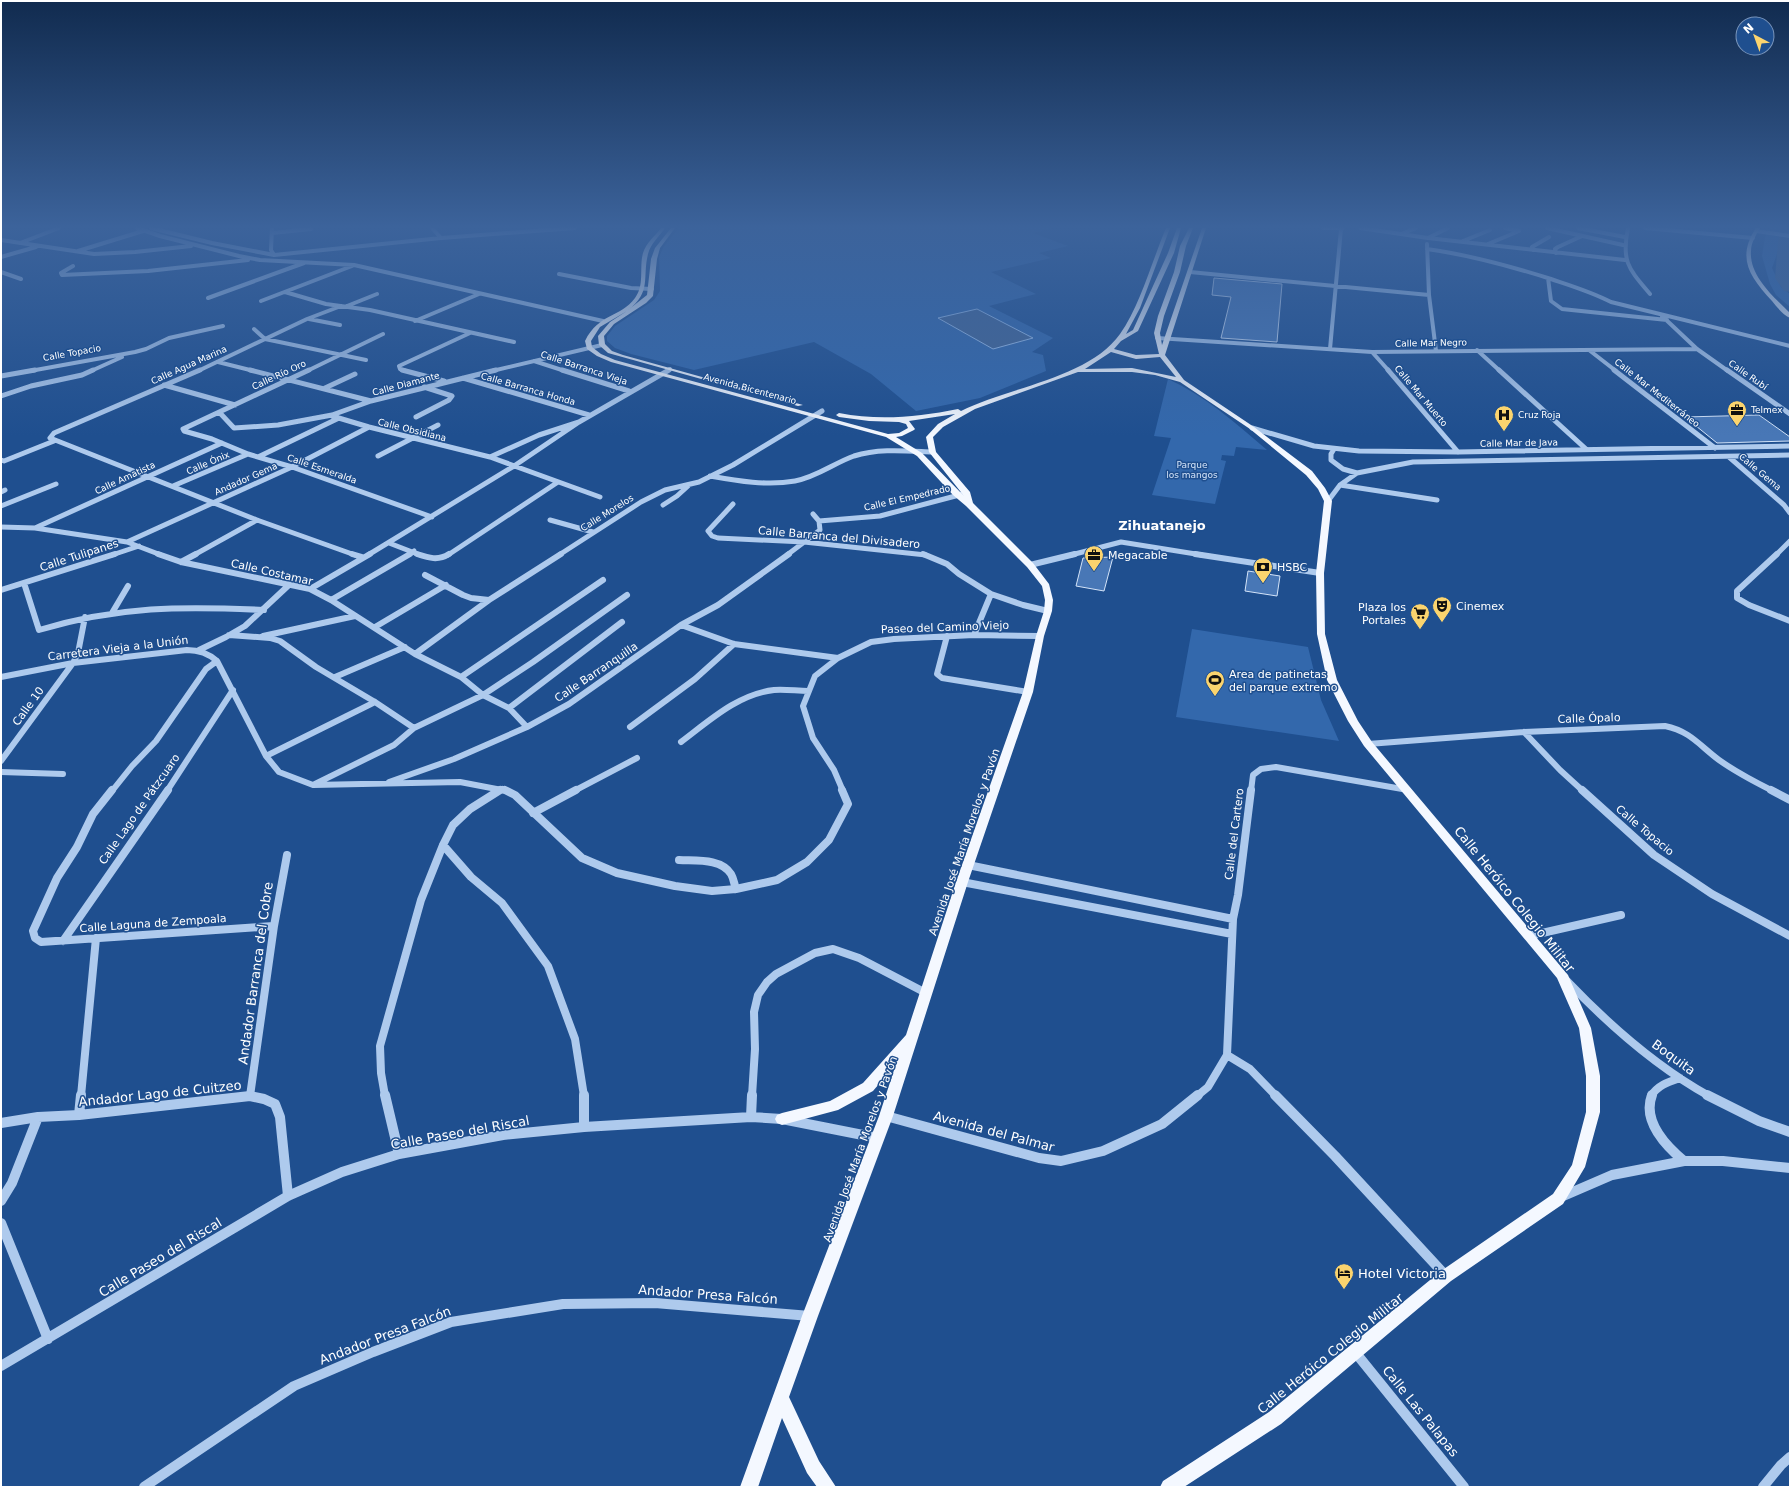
<svg xmlns="http://www.w3.org/2000/svg" width="1791" height="1488" viewBox="0 0 1791 1488" font-family="'DejaVu Sans',sans-serif">
<style>
.green{fill:#3368ac}
.water{fill:#436594;stroke:#a2c4ee}
.lines{fill:none;stroke-linecap:round;stroke-linejoin:round}
.river{fill:#436594;fill-rule:evenodd}
.building{fill:#4877b6;stroke:#d4e4f9}
.minor-far4{stroke:#aecaed;stroke-width:4}
.minor-far3{stroke:#aecaed;stroke-width:5}
.minor-far2{stroke:#aecaed;stroke-width:6}
.minor-far1{stroke:#aecaed;stroke-width:8}
.minor{stroke:#aecaed;stroke-width:10}
.major{fill:#f4f8ff;fill-rule:evenodd}
.labels{text-anchor:middle;stroke-width:3;stroke-linejoin:round;paint-order:stroke}
.far-street-label{font-size:9px;fill:#fff;stroke:#1f4f8f}
.far-poi-label{font-size:9px;fill:#fff;stroke:#1f4f8f;text-anchor:start}
.far-park-label{font-size:9px;fill:#d4e4f9;stroke:#1f4f8f}
.street-label{font-size:11px;fill:#fff;stroke:#1f4f8f}
.poi-label{font-size:11px;fill:#fff;stroke:#1f4f8f;text-anchor:start}
.far-district-label{font-size:13px;font-weight:bold;fill:#fff;stroke:#1f4f8f}
.near-street-label{font-size:13px;fill:#fff;stroke:#1f4f8f}
.near-poi-label{font-size:13px;fill:#fff;stroke:#1f4f8f;text-anchor:start}
</style>
<rect width="100%" height="100%" fill="#1f4f8f"/>
<path class="green" d="M 679,228 L 1052,228 L 1033,233 L 1068,246 L 1039,253 L 1051,258 L 991,272 L 1036,294 L 989,306 L 1053,338 L 1032,352 L 1043,355 L 1046,371 L 980,398 L 916,411 L 871,374 L 814,342 L 694,370 L 631,354 L 615,348 L 607,341 L 607,336 L 615,326 L 654,300 L 660,291 L 659,257 L 664,246 Z
M 1770,228 L 1784,228 L 1782,240 L 1772,268 L 1781,287 L 1790,294 L 1790,307 L 1776,295 L 1770,284 L 1762,256 L 1765,237 Z
M 1168,379 C 1205,396 1236,423 1267,450 L 1236,447 L 1234,456 L 1222,455 L 1221,460 L 1226,461 L 1215,504 L 1152,495 L 1171,438 L 1154,436 Z
M 1192,629 L 1308,647 L 1321,700 L 1339,741 L 1176,717 Z"/>
<path class="water" d="M 977,309 L 1033,338 L 993,349 L 938,318 Z"/>
<g class="lines">
<path class="river" d="M 1781,228 L 1790,228 L 1790,292 L 1784,291 L 1775,278 L 1778,241 Z"/>
</g>
<path class="building" d="M 1214,278 L 1282,284 L 1277,342 L 1221,338 L 1231,297 L 1212,295 Z
M 1759,415 L 1790,437 L 1790,441 L 1717,443 L 1685,417 Z
M 1113,557 L 1104,591 L 1076,586 L 1083,558 Z
M 1248,571 L 1280,576 L 1277,596 L 1245,591 Z"/>
<g class="lines">
<path class="minor-far4" d="M 137,228 L 160,236 L 239,256 L 260,260 L 354,265 L 603,321
M 151,228 L 212,243 L 274,255 L 441,238 L 575,228
M 272,228 L 271,250 L 274,255
M 432,228 L 441,238
M 1323,228 L 1343,228
M 1360,228 L 1428,238 L 1625,260
M 1505,228 L 1519,231
M 1547,228 L 1623,245
M 1578,228 L 1625,237
M 1628,228 C 1621,262 1629,269 1650,294
M 1645,228 L 1753,238
M 1756,231 L 1790,236
M 272,233 L 311,229
M 1401,234 L 1416,228
M 1428,238 L 1448,228
M 1,240 L 94,254 L 135,252 L 191,246
M 1463,241 L 1490,230
M 20,243 L 59,228
M 1427,244 L 1429,295 L 1436,351
M 1488,244 L 1519,231
M 1427,249 C 1470,255 1510,266 1551,279 C 1572,286 1592,292 1611,302 L 1790,346
M 1533,250 L 1532,247 L 1549,237
M 78,251 L 143,231
M 1556,253 L 1555,249 L 1558,247 L 1582,236
M 1,257 L 36,247
M 73,266 L 61,273 L 62,275 L 148,271 L 248,260
M 1,272 L 21,279
M 1190,272 L 1429,295
M 559,274 L 631,288 L 652,289
M 1548,278 L 1551,301 L 1562,309 L 1667,320
M 285,292 L 326,304 L 370,310 L 514,342
M 208,298 L 304,263
M 261,301 L 352,266
M 347,306 L 377,294
M 1662,316 L 1697,349 L 1728,371
M 309,319 L 340,325
M 415,321 L 479,294
M 254,329 L 265,339 L 366,360
M 1157,338 L 1372,352 L 1697,349
M 1330,349 L 1341,229
M 1477,350 L 1500,371
M 1589,350 L 1616,371
M 1372,352 L 1389,371
M 534,361 L 565,371
M 218,362 L 254,371
M 30,371 L 135,352 L 146,349 L 169,338 L 223,326
M 91,371 L 122,357
M 198,371 L 307,319 L 341,306
M 307,371 L 383,334
M 406,371 L 400,369 L 399,366 L 470,333
M 492,371 L 602,345
M 667,371 L 670,369"/>
<path class="minor-far3" d="M 200,370 L 54,433 L 50,438 L 257,520 L 355,555
M 250,370 L 371,401
M 309,370 L 183,429 L 184,431 L 212,439 L 248,454 L 292,467 L 432,517
M 402,370 L 444,381
M 562,370 L 629,391
M 1388,370 L 1458,452
M 1499,370 L 1586,449
M 1614,370 L 1715,448
M 1727,370 L 1790,414
M 1,376 L 35,370
M 463,378 L 589,415
M 164,385 L 235,405
M 325,388 L 355,374
M 1,396 L 31,386 L 82,375 L 93,370
M 220,413 L 234,428 L 278,425 L 332,415 L 371,401 L 496,370
M 332,416 L 369,427 L 490,457 L 600,497
M 416,417 L 449,400 L 452,396 L 424,387
M 1252,428 L 1314,446 L 1359,451 L 1458,452 L 1790,446
M 1334,449 L 1331,454 L 1331,460 L 1343,469 L 1357,473
M 378,456 L 438,425
M 258,457 L 339,418
M 490,457 L 539,435 L 579,422 L 669,370
M 1729,457 L 1784,505 L 1790,513
M 1,460 L 4,461 L 54,441
M 710,476 C 738,481 767,486 795,481 C 817,477 834,463 854,456 C 879,448 907,451 933,452
M 1340,485 L 1437,500
M 173,486 L 248,454
M 1,492 L 5,490
M 1328,501 L 1340,485 L 1357,473 L 1413,462 L 1790,455
M 733,504 L 708,531 L 712,536 L 718,538 L 804,542 L 926,555
M 663,505 L 677,496 L 688,486
M 1,506 L 56,484
M 550,520 L 593,532
M 819,521 L 880,516 L 963,494
M 1,527 L 35,528 L 127,542 L 161,555
M 35,528 L 222,443
M 127,542 L 292,467 L 369,427
M 389,543 L 420,555
M 112,555 L 139,546
M 194,555 L 257,520
M 368,555 L 514,466 L 579,422
M 408,555 L 414,551
M 448,555 L 558,482
M 559,555 L 641,502 L 665,490 L 699,482 L 733,465 L 822,411
M 787,555 L 820,530 L 819,521 L 813,514
M 1071,555 L 1121,542 L 1202,555
M 1776,555 L 1790,541"/>
<path class="minor-far2" d="M 158,554 L 181,562 L 310,589 L 331,600 L 415,654 L 461,677 L 483,695 L 509,708 L 527,727
M 352,554 L 362,557
M 417,554 C 429,558 438,561 449,554
M 923,554 L 947,564 L 959,574 L 991,594 L 1023,605 L 1048,611
M 1195,554 L 1320,573
M 1777,554 L 1737,591 L 1737,598 L 1749,605 L 1790,621
M 181,562 L 196,554
M 1030,565 L 1075,554
M 425,575 L 463,595 L 471,598 L 489,600
M 24,583 L 39,630 C 119,606 182,606 264,610
M 310,589 L 370,554
M 1,590 L 115,554
M 331,600 L 410,554
M 112,613 L 128,586
M 681,625 L 734,644 L 838,658
M 375,627 L 446,585
M 229,635 L 270,638 L 280,641 L 316,667 L 375,702 L 414,728
M 974,635 L 991,594
M 263,636 L 355,616
M 947,636 L 937,674 L 942,678 L 1028,692
M 199,650 L 226,637 L 245,626 L 290,584
M 415,654 L 489,600 L 561,554
M 1,677 L 73,663 L 187,650 C 199,650 208,653 217,661 L 266,756 L 279,772 L 313,785 L 460,782 L 507,791
M 335,677 L 405,647
M 461,677 L 603,580
M 509,708 L 622,622
M 630,727 L 695,679 L 734,644
M 1524,732 L 1560,770 L 1583,791
M 681,742 C 709,721 738,694 774,690 C 785,689 797,691 808,691
M 1368,744 L 1524,732 L 1665,726 C 1690,731 1700,746 1719,760 C 1736,772 1755,782 1773,791
M 266,756 L 375,702
M 1,761 L 73,663 L 78,653 L 85,617
M 1,772 L 63,774
M 389,782 L 454,759 L 527,727 L 569,704 L 681,625 L 718,605 L 789,554
M 315,784 L 394,745 L 414,728 L 483,695 L 533,662 L 627,595
M 112,791 L 132,766 L 156,741 L 206,669 L 217,661
M 167,791 L 233,690
M 498,791 L 502,789
M 574,791 L 637,758
M 843,791 L 834,770 L 813,738 L 803,706 L 815,676 L 838,658 L 871,642 L 894,639 L 974,635 L 1040,636
M 1251,791 L 1253,775 L 1261,769 L 1276,767 L 1408,790"/>
<path class="minor-far1" d="M 112,790 L 93,814 L 77,847 L 57,878 L 33,931 L 35,938 L 41,942 L 274,926
M 505,790 L 515,795 L 582,858 L 617,873 L 675,886 L 712,891 L 736,889 L 777,880 L 807,862 L 829,840 L 848,804 L 842,790
M 1582,790 L 1654,855 L 1712,894 L 1790,936
M 1771,790 L 1790,800
M 533,813 L 576,790
M 443,845 L 471,877 L 502,903 L 548,966 L 575,1039 L 584,1096
M 679,860 C 696,861 721,858 731,874 C 734,879 734,884 736,889
M 968,865 L 1233,919
M 962,882 L 1232,934
M 1529,936 L 1621,915
M 63,941 L 168,790
M 1567,981 C 1609,1025 1655,1066 1709,1096
M 1227,1055 L 1250,1069 L 1276,1096
M 81,1096 L 96,938
M 250,1096 L 274,926 L 287,855
M 385,1096 L 381,1073 L 380,1046 L 421,900 L 443,845 L 453,825 L 470,809 L 500,790
M 752,1096 L 755,1049 L 754,1012 L 758,995 L 767,982 L 776,974 L 815,953 L 833,949 L 859,958 L 926,993
M 1197,1096 L 1208,1087 L 1227,1055 L 1233,919 L 1238,895 L 1251,790
M 1651,1096 C 1658,1085 1668,1082 1680,1078"/>
<path class="minor" d="M 385,1095 L 399,1154
M 584,1095 L 584,1127
M 1275,1095 L 1335,1156 L 1446,1276
M 1652,1095 C 1642,1121 1666,1146 1684,1161
M 1707,1095 L 1759,1121 L 1790,1132
M 79,1115 L 81,1095
M 886,1116 L 1039,1158 L 1061,1161 L 1103,1151 L 1162,1124 L 1198,1095
M 751,1117 L 752,1095
M 1,1123 L 38,1117 L 79,1115 L 250,1096 L 264,1099 L 275,1104 L 280,1117 L 288,1196
M 1561,1197 L 1612,1175 L 1684,1161 L 1723,1161 L 1790,1168
M 1,1201 L 12,1183 L 38,1117
M 1,1223 L 48,1339
M 1355,1352 L 1464,1487
M 1,1366 L 288,1196 L 342,1172 L 399,1154 L 503,1135 L 584,1127 L 751,1117 L 782,1119 L 878,1138
M 144,1487 L 294,1386 L 373,1352 L 451,1322 L 563,1304 L 655,1303 L 810,1316
M 1763,1487 L 1781,1465 L 1790,1457"/>
<path class="major" d="M 661,228 L 665,228 C 659,237 651,243 648,254 C 642,278 652,292 628,310 L 647,295 L 651,259 L 655,248 L 671,228 L 675,228 L 660,248 L 657,259 L 653,296 L 646,303 L 614,324 L 604,336 L 605,344 L 612,351 L 623,355 L 803,405 L 798,406 L 608,353 L 599,345 L 598,336 L 610,322 L 627,311 L 600,327 L 591,341 L 592,347 L 601,354 L 615,360 L 888,434 L 899,433 L 908,428 L 906,424 L 899,422 L 869,421 L 839,417 L 836,415 L 839,413 C 879,421 918,417 958,409 L 961,411 C 1009,387 1089,378 1120,334 C 1140,306 1152,261 1166,228 L 1170,228 L 1140,308 L 1126,334 L 1133,330 L 1168,253 L 1177,228 L 1181,228 L 1174,253 L 1138,331 L 1121,341 L 1114,349 L 1136,355 L 1159,354 L 1154,333 L 1158,316 L 1174,272 L 1180,246 L 1189,228 L 1193,228 L 1186,246 L 1180,272 L 1164,316 L 1160,333 L 1162,345 L 1202,228 L 1206,228 L 1165,355 L 1184,380 L 1254,427 L 1312,471 L 1325,488 L 1332,501 L 1324,573 L 1325,634 L 1337,680 L 1358,721 L 1372,742 L 1568,975 L 1591,1028 L 1600,1076 L 1600,1112 L 1585,1167 L 1563,1204 L 1451,1281 L 1281,1424 L 1184,1487 L 1160,1487 L 1163,1481 L 1269,1412 L 1441,1271 L 1553,1194 L 1572,1165 L 1586,1112 L 1586,1076 L 1579,1028 L 1557,978 L 1364,746 L 1348,721 L 1327,680 L 1317,634 L 1316,573 L 1324,501 L 1318,489 L 1306,475 L 1250,429 L 1180,382 L 1155,375 L 1132,372 L 1078,372 L 975,409 L 943,427 L 933,437 L 936,452 L 970,492 L 973,503 L 1033,563 L 1049,584 L 1053,600 L 1052,611 L 1044,636 L 1033,692 L 968,882 L 893,1116 L 818,1316 L 789,1397 L 819,1461 L 836,1487 L 817,1487 L 807,1473 L 782,1418 L 758,1487 L 740,1487 L 802,1316 L 879,1116 L 896,1064 L 873,1091 L 838,1110 L 782,1125 L 777,1123 L 775,1119 L 777,1115 L 782,1113 L 830,1101 L 863,1083 L 906,1035 L 956,882 L 1023,692 L 1036,636 L 1044,611 L 1045,600 L 1042,586 L 1027,567 L 966,506 L 953,495 L 917,456 L 886,437 L 611,362 L 597,356 L 587,349 L 585,341 C 599,313 620,318 635,298 C 645,285 639,267 643,253 C 646,243 655,236 661,228 ZM 1111,352 L 1136,359 L 1160,357 L 1176,377 L 1132,368 L 1085,369 ZM 955,414 L 938,424 L 926,437 L 929,452 L 964,496 L 922,453 L 896,437 L 902,436 L 914,430 L 915,429 L 909,421 Z
M 1756,228 L 1760,228 C 1756,235 1751,243 1751,251 C 1749,276 1774,297 1790,313 L 1790,318 C 1783,315 1777,307 1772,301 C 1750,277 1736,258 1756,228 Z"/>
</g>
<linearGradient id="sky" x2="0" y2="1"><stop stop-color="#112b4f"/><stop offset="0.52" stop-color="#3c639b"/><stop offset="1" stop-color="#3c639b" stop-opacity="0"/></linearGradient>
<rect width="1791" height="436" fill="url(#sky)"/>
<defs>
<g id="office-pin" transform="scale(1)"><path d="M0 17L-7.5 6A9.5 9.5 0 1 1 7.5 6Z" fill="#fbd46e" stroke="#1f4f8f"/><path d="M-6-3h4V-5.5h4V-3h4V5H-6ZM-1-4.5V-3h2v-1.5ZM-6 0V1H6V0Z" fill="#111"/></g>
<g id="hospital-pin" transform="scale(1)"><path d="M0 17L-7.5 6A9.5 9.5 0 1 1 7.5 6Z" fill="#fbd46e" stroke="#1f4f8f"/><path d="M-5-5h3v3.5h4V-5h3V5h-3V1.5h-4V5h-3Z" fill="#111"/></g>
<g id="bank-pin" transform="scale(1)"><path d="M0 17L-7.5 6A9.5 9.5 0 1 1 7.5 6Z" fill="#fbd46e" stroke="#1f4f8f"/><path d="M-6-4H6V4H-6ZM0-2.3a2.3 2.3 0 1 0 0 4.6a2.3 2.3 0 1 0 0-4.6Z" fill="#111"/></g>
<g id="theatre-pin" transform="scale(1)"><path d="M0 17L-7.5 6A9.5 9.5 0 1 1 7.5 6Z" fill="#fbd46e" stroke="#1f4f8f"/><path d="M-5-5.5Q0-4 5-5.5V0Q5 5 0 6Q-5 5-5 0ZM-3.3-2.5H-1v1.5H-3.3ZM1-2.5H3.3v1.5H1ZM-2.8 1Q0 5.5 2.8 1Z" fill="#111"/></g>
<g id="supermarket-pin" transform="scale(1)"><path d="M0 17L-7.5 6A9.5 9.5 0 1 1 7.5 6Z" fill="#fbd46e" stroke="#1f4f8f"/><path d="M-6-5.5h2.5l.6 2H6L4.5 2H-2.5L-4.4-4H-6ZM-1.5 3.2a1.3 1.3 0 1 0 .1 0ZM3 3.2a1.3 1.3 0 1 0 .1 0Z" fill="#111"/></g>
<g id="stadium-pin" transform="scale(1)"><path d="M0 17L-7.5 6A9.5 9.5 0 1 1 7.5 6Z" fill="#fbd46e" stroke="#1f4f8f"/><path d="M0-5a6.5 5 0 1 0 0 10a6.5 5 0 1 0 0-10ZM-3.5-1.8h7v3.6h-7Z" fill="#111"/></g>
<g id="hotel-pin" transform="scale(1)"><path d="M0 17L-7.5 6A9.5 9.5 0 1 1 7.5 6Z" fill="#fbd46e" stroke="#1f4f8f"/><path d="M-6-4.5h1.5V1H6V5H4.5V3h-9V5H-6ZM-4 0a1.8 1.8 0 1 1 3.6 0ZM.5 0V-2.5h3Q6-2.5 6 0Z" fill="#111"/></g>
</defs>
<g fill-rule="evenodd">
<use href="#office-pin" x="1737" y="410"/>
<use href="#hospital-pin" x="1504" y="415"/>
<use href="#office-pin" x="1094" y="555"/>
<use href="#bank-pin" x="1263" y="567"/>
<use href="#theatre-pin" x="1442" y="606"/>
<use href="#supermarket-pin" x="1420" y="613"/>
<use href="#stadium-pin" x="1215" y="680"/>
<use href="#hotel-pin" x="1344" y="1273"/>
</g>
<g class="labels">
<g class="far-street-label">
<text transform="translate(1431 343) rotate(-1)" y="3">Calle Mar Negro</text>
<text transform="translate(72 353) rotate(-10)" y="3">Calle Topacio</text>
<text transform="translate(189 365) rotate(-24)" y="3">Calle Agua Marina</text>
<text transform="translate(584 368) rotate(18)" y="3">Calle Barranca Vieja</text>
<text transform="translate(279 375) rotate(-25)" y="3">Calle Río Oro</text>
<text transform="translate(1748 375) rotate(35)" y="3">Calle Rubí</text>
<text transform="translate(406 384) rotate(-15)" y="3">Calle Diamante</text>
<text transform="translate(528 389) rotate(16)" y="3">Calle Barranca Honda</text>
<text transform="translate(750 389) rotate(15)" y="3">Avenida Bicentenario</text>
<text transform="translate(1657 393) rotate(38)" y="3">Calle Mar Mediterráneo</text>
<text transform="translate(1421 396) rotate(50)" y="3">Calle Mar Muerto</text>
<text transform="translate(412 430) rotate(14)" y="3">Calle Obsidiana</text>
<text transform="translate(1519 443) rotate(-1)" y="3">Calle Mar de Java</text>
<text transform="translate(208 463) rotate(-23)" y="3">Calle Ónix</text>
<text transform="translate(322 469) rotate(19)" y="3">Calle Esmeralda</text>
<text transform="translate(1760 472) rotate(40)" y="3">Calle Gema</text>
<text transform="translate(125 478) rotate(-25)" y="3">Calle Amatista</text>
<text transform="translate(246 479) rotate(-24)" y="3">Andador Gema</text>
<text transform="translate(907 498) rotate(-13)" y="3">Calle El Empedrado</text>
<text transform="translate(607 513) rotate(-32)" y="3">Calle Morelos</text>
</g>
<g class="far-poi-label">
<text x="1751" y="413">Telmex</text>
<text x="1518" y="418">Cruz Roja</text>
</g>
<g class="far-park-label">
<text x="1192" y="468">Parque<tspan x="1192" dy="10">los mangos</tspan></text>
</g>
<g class="street-label">
<text transform="translate(839 537) rotate(5)" y="4">Calle Barranca del Divisadero</text>
<text transform="translate(79 555) rotate(-18)" y="4">Calle Tulipanes</text>
<text transform="translate(272 572) rotate(13)" y="4">Calle Costamar</text>
<text transform="translate(945 627) rotate(-2)" y="4">Paseo del Camino Viejo</text>
<text transform="translate(118 648) rotate(-7)" y="4">Carretera Vieja a la Unión</text>
<text transform="translate(596 672) rotate(-34)" y="4">Calle Barranquilla</text>
<text transform="translate(28 706) rotate(-54)" y="4">Calle 10</text>
<text transform="translate(1589 718) rotate(-2)" y="4">Calle Ópalo</text>
<text transform="translate(139 809) rotate(-55)" y="4">Calle Lago de Pátzcuaro</text>
<text transform="translate(1645 830) rotate(40)" y="4">Calle Topacio</text>
<text transform="translate(1234 834) rotate(-83)" y="4">Calle del Cartero</text>
<text transform="translate(964 842) rotate(-71)" y="4">Avenida José María Morelos y Pavón</text>
<text transform="translate(153 923) rotate(-4)" y="4">Calle Laguna de Zempoala</text>
<text transform="translate(860 1149) rotate(-70)" y="4">Avenida José María Morelos y Pavón</text>
</g>
<g class="poi-label">
<text x="1108" y="559">Megacable</text>
<text x="1277" y="571">HSBC</text>
<text x="1456" y="610">Cinemex</text>
<text x="1406" y="611" text-anchor="end">Plaza los<tspan x="1406" dy="13">Portales</tspan></text>
<text x="1229" y="678">Area de patinetas<tspan x="1229" dy="13">del parque extremo</tspan></text>
</g>
<g class="far-district-label">
<text x="1162" y="530">Zihuatanejo</text>
</g>
<g class="near-street-label">
<text transform="translate(1515 899) rotate(51)" y="5">Calle Heróico Colegio Militar</text>
<text transform="translate(255 973) rotate(-82)" y="5">Andador Barranca del Cobre</text>
<text transform="translate(1674 1057) rotate(36)" y="5">Boquita</text>
<text transform="translate(160 1093) rotate(-6)" y="5">Andador Lago de Cuitzeo</text>
<text transform="translate(994 1131) rotate(15)" y="5">Avenida del Palmar</text>
<text transform="translate(460 1132) rotate(-10)" y="5">Calle Paseo del Riscal</text>
<text transform="translate(160 1257) rotate(-31)" y="5">Calle Paseo del Riscal</text>
<text transform="translate(708 1294) rotate(4)" y="5">Andador Presa Falcón</text>
<text transform="translate(385 1335) rotate(-21)" y="5">Andador Presa Falcón</text>
<text transform="translate(1330 1353) rotate(-39)" y="5">Calle Heróico Colegio Militar</text>
<text transform="translate(1421 1411) rotate(51)" y="5">Calle Las Palapas</text>
</g>
<g class="near-poi-label">
<text x="1358" y="1278">Hotel Victoria</text>
</g>
</g>
<rect width="1791" height="1488" fill="none" stroke="#ffffff" stroke-width="4"/>
<g transform="translate(1755 36) rotate(319)"><circle r="19" fill="#1f4f8f" stroke="#7995bc"/>
<path d="M0-3L7 15L0 10L-7 15Z" fill="#fbd46e"/>
<text y="-6" font-size="11" font-weight="bold" text-anchor="middle" fill="#ffffff">N</text>
</g>
</svg>
